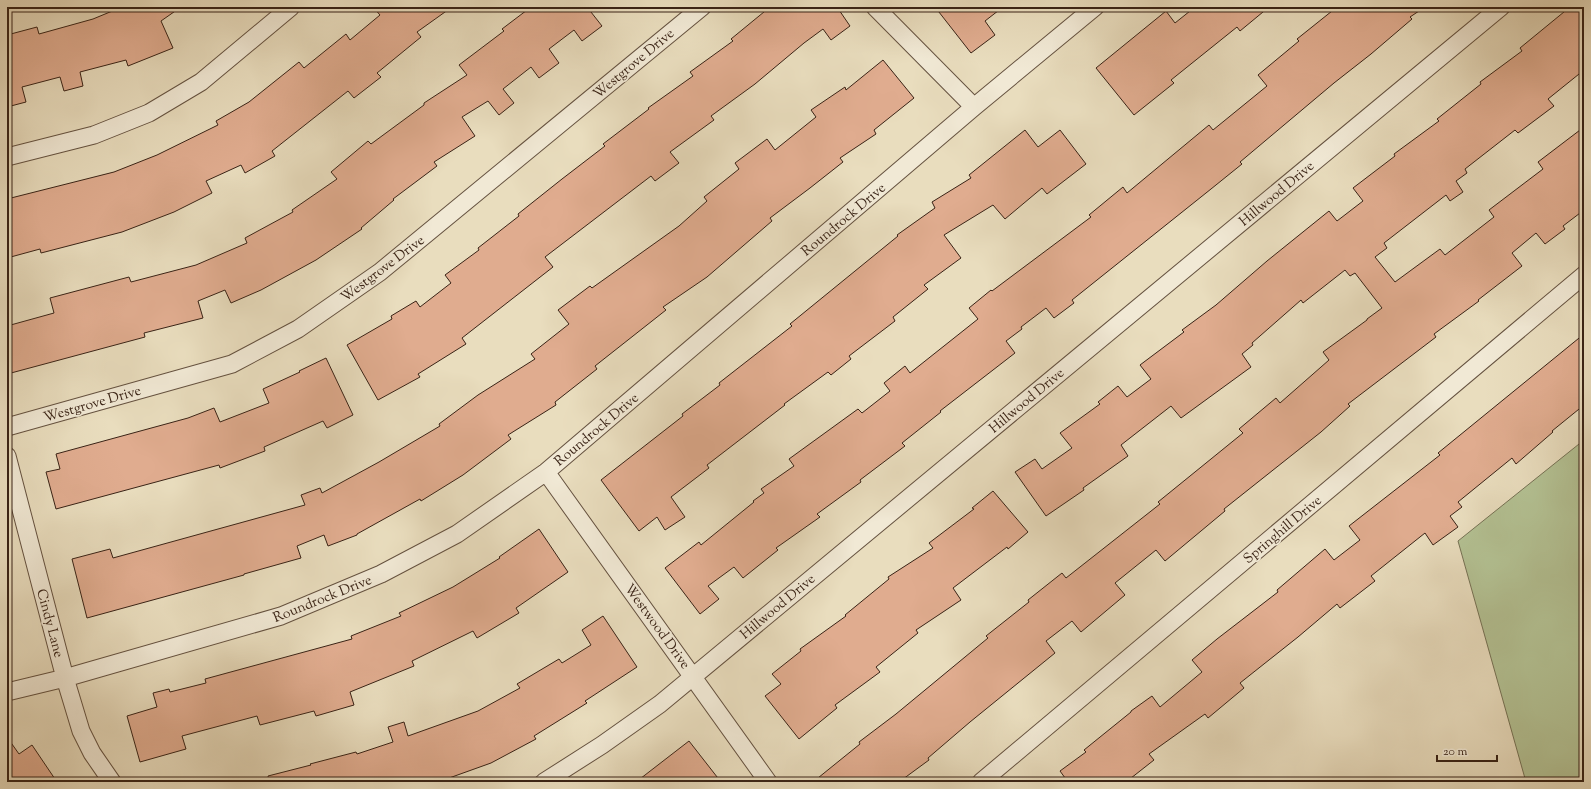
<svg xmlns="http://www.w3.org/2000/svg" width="1591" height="789" viewBox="0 0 1591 789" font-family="'Sorts Mill Goudy',serif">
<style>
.green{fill:#b4c294;stroke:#767255}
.building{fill:#e0ac8f;stroke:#392316}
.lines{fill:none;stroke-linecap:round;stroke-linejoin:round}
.minor-casing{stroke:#655240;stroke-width:19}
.minor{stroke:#f1e9d5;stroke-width:17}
.labels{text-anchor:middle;stroke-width:3.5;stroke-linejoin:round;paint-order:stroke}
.street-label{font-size:14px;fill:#392316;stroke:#f1e9d5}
</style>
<rect width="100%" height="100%" fill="#e9ddbe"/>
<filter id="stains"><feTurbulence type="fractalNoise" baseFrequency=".005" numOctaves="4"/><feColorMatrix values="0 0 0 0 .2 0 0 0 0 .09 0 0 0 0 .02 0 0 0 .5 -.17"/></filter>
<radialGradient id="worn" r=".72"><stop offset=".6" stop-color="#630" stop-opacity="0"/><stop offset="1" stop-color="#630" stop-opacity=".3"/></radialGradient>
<path class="green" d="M 1584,440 L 1584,782 L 1526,782 L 1458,541 Z"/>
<path class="building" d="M 122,7 L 181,7 L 161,21 L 173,48 L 128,66 L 126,60 L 80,72 L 83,86 L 64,91 L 60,77 L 22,87 L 26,102 L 7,107 L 7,35 L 37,27 L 39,34 L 93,19 Z
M 373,7 L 452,7 L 417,32 L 421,37 L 377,73 L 381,77 L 354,98 L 348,91 L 272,151 L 275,156 L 245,173 L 241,165 L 206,181 L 212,193 L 174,212 L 122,232 L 41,253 L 40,249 L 7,258 L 7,199 L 114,172 L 157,155 L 218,125 L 216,121 L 249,102 L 299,62 L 304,68 L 346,34 L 350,40 L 380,15 Z
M 531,7 L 587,7 L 602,26 L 582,41 L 574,30 L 549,49 L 559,63 L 539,78 L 531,67 L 503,89 L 514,103 L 499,115 L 488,101 L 462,117 L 475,136 L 434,162 L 437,166 L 393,199 L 394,200 L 361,228 L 362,229 L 316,260 L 261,290 L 231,303 L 225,290 L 198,301 L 203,318 L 144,333 L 145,337 L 11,373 L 7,357 L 7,326 L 54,313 L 50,298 L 129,277 L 131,282 L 196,265 L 247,243 L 245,238 L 293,212 L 292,210 L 337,179 L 331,172 L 368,141 L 371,144 L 424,105 L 424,103 L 467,75 L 459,65 L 504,31 L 502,29 Z
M 770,7 L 837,7 L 850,26 L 831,40 L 823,29 L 804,43 L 755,84 L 711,116 L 714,120 L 670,152 L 679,163 L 655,181 L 651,176 L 545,257 L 553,267 L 462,338 L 466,344 L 418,374 L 420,377 L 378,400 L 347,345 L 392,319 L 391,316 L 416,301 L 420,307 L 451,283 L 445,275 L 479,250 L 478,248 L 519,216 L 518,214 L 562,179 L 605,146 L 603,144 L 649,109 L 648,108 L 693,76 L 690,72 L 733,41 L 731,39 Z
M 935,7 L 1003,7 L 985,21 L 995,35 L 971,53 Z
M 1195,7 L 1269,7 L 1240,31 L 1237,27 L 1171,80 L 1174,83 L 1134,115 L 1096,68 L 1166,11 L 1175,23 Z
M 1337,7 L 1425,7 L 1410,17 L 1412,19 L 1371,54 L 1334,83 L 1240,162 L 1242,164 L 1211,189 L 1072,300 L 1074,303 L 1054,318 L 1046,308 L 1021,327 L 1022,329 L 1006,341 L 1015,353 L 940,411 L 941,412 L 902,443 L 905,446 L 860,480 L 861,482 L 817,514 L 820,517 L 776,548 L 778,550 L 743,578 L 734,567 L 708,586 L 719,599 L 700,614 L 665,568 L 699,542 L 701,545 L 754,502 L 753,501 L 764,493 L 761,489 L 794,466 L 789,459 L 858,409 L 862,413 L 890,391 L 884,383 L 905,366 L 910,373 L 978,319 L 969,308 L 991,290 L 992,291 L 1091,217 L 1089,215 L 1123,187 L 1127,193 L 1209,125 L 1213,130 L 1267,86 L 1258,75 L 1299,41 L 1297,39 Z
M 1570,7 L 1584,7 L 1584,70 L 1548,99 L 1554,106 L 1518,133 L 1515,130 L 1465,169 L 1467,173 L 1456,181 L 1463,192 L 1450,201 L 1446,195 L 1384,243 L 1387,248 L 1375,257 L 1395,282 L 1440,249 L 1445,255 L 1494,217 L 1489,210 L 1543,169 L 1538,162 L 1584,127 L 1584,210 L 1563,226 L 1565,229 L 1545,244 L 1536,233 L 1512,253 L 1522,266 L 1478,300 L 1479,301 L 1434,334 L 1436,337 L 1348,404 L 1350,406 L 1321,432 L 1224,509 L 1225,511 L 1165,561 L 1156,550 L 1115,583 L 1125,595 L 1081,632 L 1072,621 L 1046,641 L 1055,653 L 970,722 L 928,758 L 929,760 L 899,782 L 813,782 L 860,744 L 859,742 L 896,714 L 988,638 L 986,636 L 1029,602 L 1028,600 L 1062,573 L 1066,578 L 1160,504 L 1158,502 L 1243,433 L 1239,429 L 1276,398 L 1280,403 L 1329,360 L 1323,352 L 1367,320 L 1367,319 L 1382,308 L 1355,273 L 1350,276 L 1345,270 L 1303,303 L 1301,300 L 1252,343 L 1253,345 L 1242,354 L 1251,367 L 1181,418 L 1171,406 L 1121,445 L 1128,456 L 1083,488 L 1084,490 L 1046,516 L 1015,472 L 1035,459 L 1042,469 L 1072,448 L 1060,433 L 1100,404 L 1098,402 L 1118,386 L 1127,397 L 1151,379 L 1140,365 L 1184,332 L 1182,330 L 1216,305 L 1267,261 L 1329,211 L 1337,221 L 1363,201 L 1353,188 L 1395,156 L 1394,154 L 1439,121 L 1437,119 L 1481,84 L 1480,82 L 1522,51 L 1520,48 Z
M 883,60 L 914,98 L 874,130 L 876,134 L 840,158 L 843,162 L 810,188 L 770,218 L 772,221 L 707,277 L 663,307 L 666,310 L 595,366 L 597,369 L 555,402 L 556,405 L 508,435 L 511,439 L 463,475 L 421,501 L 420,499 L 357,534 L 357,535 L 328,546 L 324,535 L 297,546 L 301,558 L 244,574 L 244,575 L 87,618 L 72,559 L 110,549 L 113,558 L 305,505 L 301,495 L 320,488 L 322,493 L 379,462 L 440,426 L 439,424 L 478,395 L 535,359 L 531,354 L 569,324 L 558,310 L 590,286 L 592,288 L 679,226 L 707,201 L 704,197 L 739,169 L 735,163 L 767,139 L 775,150 L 816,117 L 811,110 L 845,87 L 846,90 Z
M 1025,130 L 1038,147 L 1060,130 L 1086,164 L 1047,194 L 1042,188 L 1005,219 L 993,205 L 944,235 L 961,258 L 924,285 L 928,289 L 893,317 L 895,321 L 849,356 L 851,359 L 831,375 L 828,372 L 784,404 L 785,405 L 707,465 L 709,468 L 671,497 L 685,517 L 665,530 L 657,517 L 639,531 L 601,480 L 683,416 L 682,414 L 720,385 L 719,383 L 792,326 L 790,324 L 898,236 L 897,235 L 935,208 L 932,202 L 971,178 L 969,175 Z
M 1584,334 L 1584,405 L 1552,431 L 1553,432 L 1516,464 L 1512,458 L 1458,502 L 1462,507 L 1450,516 L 1458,527 L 1433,545 L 1425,533 L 1371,576 L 1375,581 L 1340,608 L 1337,604 L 1298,637 L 1240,683 L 1244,688 L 1208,718 L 1205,714 L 1149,754 L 1154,760 L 1126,782 L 1068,782 L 1060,771 L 1086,752 L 1084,750 L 1131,712 L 1131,711 L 1152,696 L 1160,707 L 1202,672 L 1192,660 L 1217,639 L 1278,592 L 1277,590 L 1325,549 L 1334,560 L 1360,540 L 1349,526 L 1440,455 L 1438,453 Z
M 326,358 L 353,415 L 327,428 L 323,421 L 264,447 L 265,451 L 220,468 L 219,465 L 56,509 L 46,472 L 60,469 L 56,454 L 188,418 L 214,408 L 220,422 L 269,403 L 263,389 L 300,372 L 299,371 Z
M 993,491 L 1028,532 L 1008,549 L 1007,547 L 953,588 L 961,600 L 916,630 L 918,633 L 876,667 L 880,672 L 835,705 L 837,708 L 799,739 L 765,696 L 781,684 L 772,674 L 801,651 L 800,649 L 846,616 L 845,615 L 889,579 L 888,577 L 933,548 L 929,543 L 974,509 L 972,508 Z
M 539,529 L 568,572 L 516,608 L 519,613 L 477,638 L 473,631 L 412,661 L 414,666 L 350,692 L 354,705 L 316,716 L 314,711 L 260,725 L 257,716 L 182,736 L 186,749 L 140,762 L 127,716 L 157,707 L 153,693 L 169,689 L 170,692 L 206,683 L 205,679 L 352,639 L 351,636 L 401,616 L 399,613 L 453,587 L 500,558 L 499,557 Z
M 603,616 L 637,667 L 585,701 L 587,703 L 534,736 L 536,739 L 491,763 L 438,782 L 269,782 L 268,776 L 311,765 L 310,764 L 356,752 L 357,754 L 393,742 L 388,727 L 404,722 L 408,736 L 478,711 L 520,688 L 517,684 L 559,659 L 562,663 L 591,645 L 582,630 Z
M 7,737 L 19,754 L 32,745 L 57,782 L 7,782 Z
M 689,741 L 721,782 L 636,782 Z"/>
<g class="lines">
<g class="minor-casing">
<path id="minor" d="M 875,7 L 974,107
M 7,157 L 94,135 L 149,113 L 201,82 L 291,7
M 7,427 L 232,364 L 298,329 L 380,272 L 702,7
M 7,456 L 65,678 L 81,731 L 92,753 L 112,782
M 546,472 L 768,782
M 7,692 L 65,678 L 281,616 L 381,574 L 457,534 L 546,472 L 974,107 L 1095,7
M 544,782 L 602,745 L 660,704 L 1501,7
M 981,782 L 1584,275"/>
</g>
<use href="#minor" class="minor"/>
</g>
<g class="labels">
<g class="street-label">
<text transform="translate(633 63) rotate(-40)" y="5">Westgrove Drive</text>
<text transform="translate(1276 193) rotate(-40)" y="5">Hillwood Drive</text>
<text transform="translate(843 219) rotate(-40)" y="5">Roundrock Drive</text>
<text transform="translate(382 268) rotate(-37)" y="5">Westgrove Drive</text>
<text transform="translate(1026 400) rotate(-40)" y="5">Hillwood Drive</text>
<text transform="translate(92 403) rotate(-16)" y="5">Westgrove Drive</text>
<text transform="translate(596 429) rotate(-40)" y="5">Roundrock Drive</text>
<text transform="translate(1282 529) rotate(-40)" y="5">Springhill Drive</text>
<text transform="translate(322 598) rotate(-22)" y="5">Roundrock Drive</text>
<text transform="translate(777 606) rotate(-40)" y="5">Hillwood Drive</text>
<text transform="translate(51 623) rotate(75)" y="5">Cindy Lane</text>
<text transform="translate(658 626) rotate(54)" y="5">Westwood Drive</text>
</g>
</g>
<rect width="1591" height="789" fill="none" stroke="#e9ddbe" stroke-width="24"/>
<rect x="8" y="8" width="1575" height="773" fill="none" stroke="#392316" stroke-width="2"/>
<rect x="12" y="12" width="1567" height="765" fill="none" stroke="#392316"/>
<path d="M1437 755v6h60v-6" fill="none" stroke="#392316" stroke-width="2"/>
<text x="1443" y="755" font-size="12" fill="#392316" stroke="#f1e9d5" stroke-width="3" paint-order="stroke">20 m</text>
<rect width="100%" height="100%" filter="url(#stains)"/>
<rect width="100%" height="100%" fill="url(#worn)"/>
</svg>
